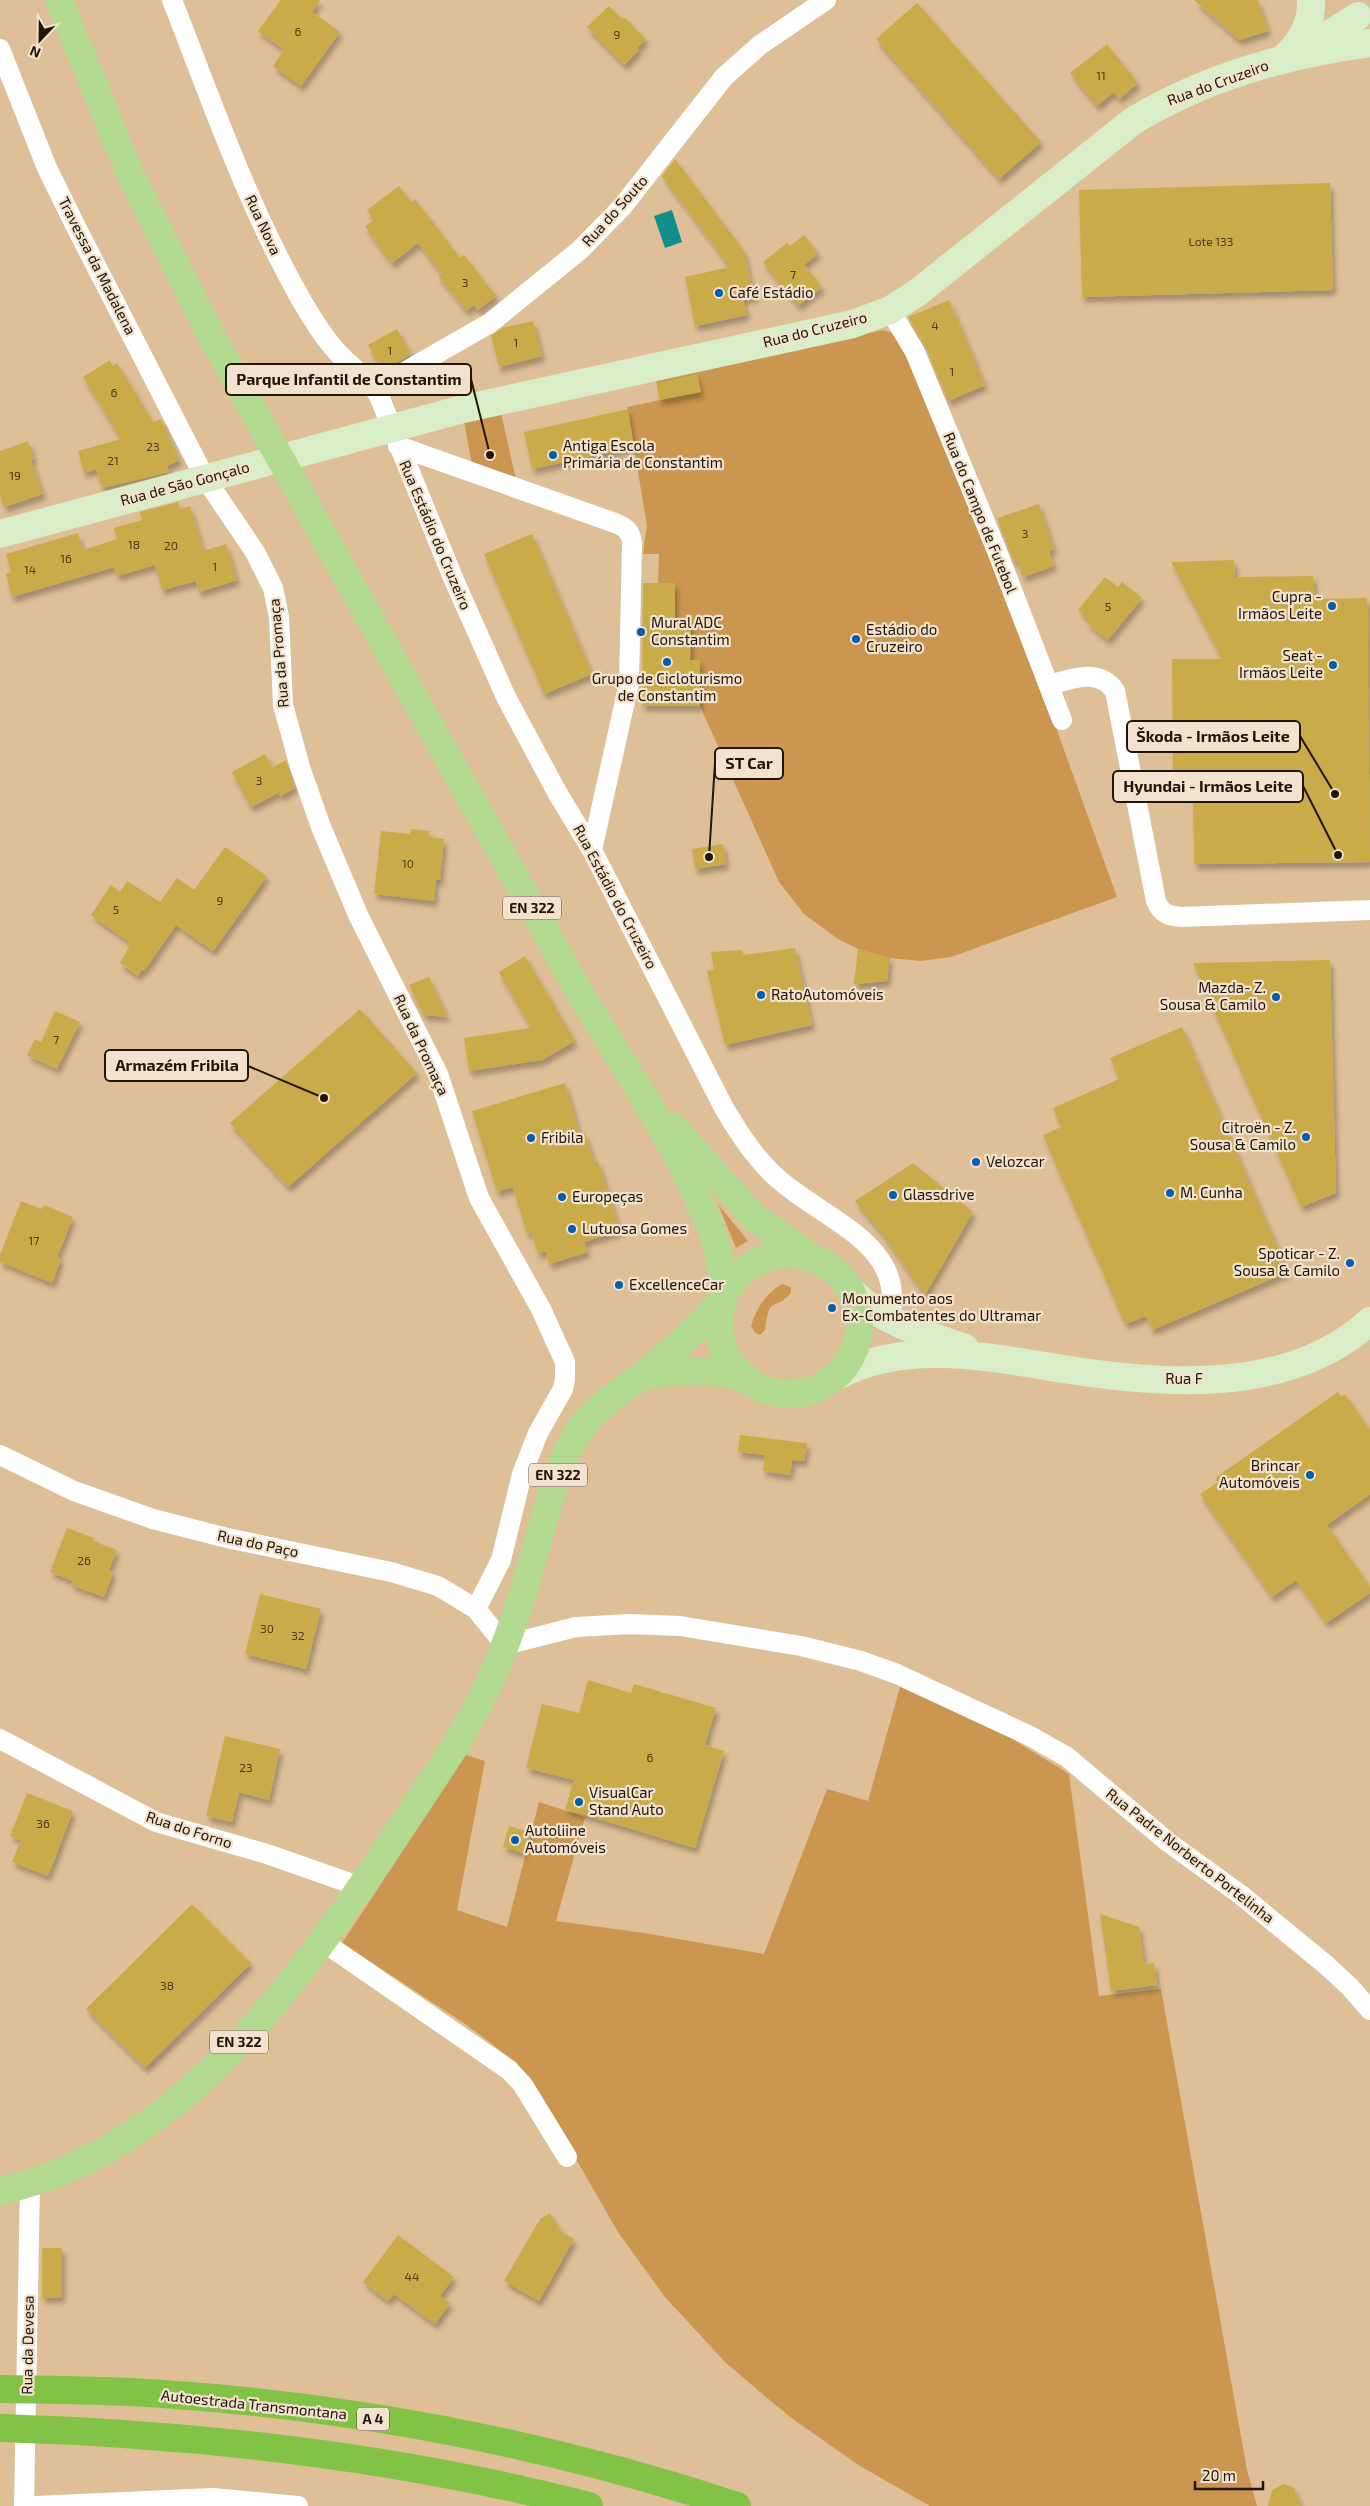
<svg xmlns="http://www.w3.org/2000/svg" width="1370" height="2506" viewBox="0 0 1370 2506" font-family="'Exo 2',sans-serif">
<style>
.green{fill:#cb964f}
.water{fill:#128e8c}
.building{fill:#c9ac49;filter:url(#shadow)}
.lines{fill:none;stroke-linecap:round;stroke-linejoin:round}
.street{stroke:#fff;stroke-width:20}
.secondary{stroke:#d9edc8;stroke-width:28}
.primary{stroke:#b3da91;stroke-width:28}
.highway{stroke:#81c247;stroke-width:28}
.poi-dot{fill:#055eab;stroke:#f2e2ce;stroke-width:2}
.labels{text-anchor:middle;stroke-width:4.5;stroke-linejoin:round;paint-order:stroke}
.number-label{font-size:12px;fill:#4a3b17}
.shield{fill:#f2e2ce;stroke:#5f5242;stroke-width:1}
.shield-label{font-size:14px;font-weight:bold;fill:#201506}
.street-label{font-size:15px;fill:#201506;stroke:#f2e2ce}
.poi-label{font-size:15px;fill:#201506;stroke:#f2e2ce;text-anchor:start}
.leader{fill:none;stroke:#201506;stroke-width:2}
.callout-dot{fill:#201506;stroke:#f2e2ce;stroke-width:2}
.callout{fill:#f2e2ce;stroke:#201506;stroke-width:2}
.callout-label{font-size:16px;text-anchor:middle;font-weight:bold;fill:#201506}
</style>
<defs>
<filter id="shadow"><feDropShadow dx="3" dy="5.5" stdDeviation="2.5" flood-color="#0004"/></filter>
</defs>
<rect width="100%" height="100%" fill="#debf97"/>
<path class="green" d="M 883,330 L 895,334 L 904,343 L 1045,697 L 1117,897 L 951,957 L 921,961 L 890,958 L 858,949 L 838,939 L 804,914 L 779,882 L 700,706 L 700,660 L 690,660 L 691,618 L 675,618 L 658,583 L 659,554 L 643,554 L 647,525 L 627,407 L 660,400 L 656,379 Z
M 501,413 L 516,480 L 472,465 L 464,421 Z
M 718,1204 L 748,1241 L 736,1248 Z
M 782,1284 L 791,1287 L 791,1293 C 773,1313 770,1293 765,1330 L 760,1335 L 755,1333 L 751,1326 C 756,1309 766,1293 782,1284 Z
M 900,1687 L 1009,1737 L 1069,1774 L 1099,1996 L 1161,1989 L 1247,2470 L 1257,2506 L 930,2506 L 860,2466 L 794,2420 L 760,2392 L 725,2362 L 664,2296 L 618,2232 L 537,2091 L 516,2062 L 464,2023 L 342,1943 L 466,1755 L 485,1761 L 457,1910 L 507,1927 L 539,1802 L 585,1817 L 556,1921 L 644,1933 L 764,1954 L 827,1789 L 868,1801 Z"/>
<path class="water" d="M 672,210 L 682,242 L 665,248 L 654,216 Z"/>
<path class="building" d="M 281,0 L 320,0 L 312,12 L 340,32 L 301,86 L 273,66 L 284,50 L 258,31 Z
M 1194,0 L 1258,0 L 1268,31 L 1239,40 Z
M 917,3 L 1041,142 L 999,179 L 876,39 Z
M 609,6 L 622,19 L 624,17 L 646,39 L 637,48 L 639,50 L 624,65 L 587,27 Z
M 1107,44 L 1138,83 L 1119,99 L 1114,92 L 1097,106 L 1070,73 Z
M 675,159 L 744,251 L 755,301 L 752,297 L 743,299 L 747,315 L 695,326 L 685,277 L 730,267 L 662,176 Z
M 1330,183 L 1333,290 L 1082,297 L 1079,190 Z
M 399,186 L 411,202 L 415,199 L 460,258 L 464,255 L 496,296 L 478,310 L 474,305 L 466,311 L 438,275 L 441,273 L 418,243 L 392,263 L 370,234 L 365,226 L 374,220 L 367,210 Z
M 804,235 L 818,253 L 804,265 L 822,287 L 798,306 L 763,262 L 787,243 L 790,246 Z
M 949,300 L 985,385 L 948,401 L 926,347 L 908,317 Z
M 533,321 L 542,356 L 499,367 L 491,336 L 502,328 Z
M 397,329 L 411,354 L 383,371 L 368,345 Z
M 110,360 L 113,366 L 117,363 L 153,422 L 161,419 L 179,460 L 167,466 L 169,472 L 102,488 L 96,469 L 84,473 L 78,451 L 121,439 L 83,377 Z
M 697,374 L 701,392 L 660,400 L 657,383 Z
M 628,409 L 634,447 L 532,469 L 524,432 Z
M 28,441 L 34,459 L 31,460 L 43,494 L 4,507 L 0,495 L 0,451 Z
M 178,502 L 180,509 L 190,506 L 203,551 L 226,544 L 237,580 L 199,592 L 196,581 L 162,590 L 155,565 L 117,576 L 114,567 L 12,597 L 6,574 L 11,572 L 6,554 L 78,533 L 83,550 L 117,539 L 114,528 L 142,520 L 140,512 Z
M 1039,504 L 1054,549 L 1049,551 L 1054,566 L 1023,577 L 1017,560 L 1014,562 L 997,518 Z
M 532,534 L 592,674 L 544,694 L 484,554 Z
M 1234,560 L 1235,577 L 1313,576 L 1315,599 L 1367,598 L 1370,862 L 1194,864 L 1193,787 L 1173,787 L 1172,659 L 1222,659 L 1171,562 Z
M 1105,577 L 1118,587 L 1122,582 L 1142,598 L 1108,640 L 1087,623 L 1089,620 L 1078,610 Z
M 643,583 L 675,583 L 675,618 L 691,618 L 690,660 L 700,660 L 700,706 L 642,706 Z
M 265,754 L 272,768 L 286,760 L 295,788 L 280,796 L 278,793 L 251,807 L 232,772 Z
M 411,829 L 430,831 L 429,837 L 444,839 L 440,880 L 436,880 L 434,901 L 374,894 L 381,831 L 410,834 Z
M 723,844 L 726,864 L 695,869 L 692,849 Z
M 225,847 L 267,876 L 213,951 L 176,925 L 144,971 L 142,969 L 138,976 L 120,963 L 131,943 L 91,915 L 111,885 L 120,892 L 127,881 L 160,902 L 177,878 L 194,890 Z
M 795,948 L 812,1025 L 725,1045 L 707,971 L 714,969 L 711,952 L 742,950 L 744,955 Z
M 858,949 L 890,958 L 887,981 L 854,984 Z
M 525,956 L 575,1041 L 542,1060 L 469,1071 L 464,1038 L 531,1028 L 499,972 Z
M 1330,960 L 1336,1193 L 1301,1207 L 1193,963 Z
M 429,977 L 447,1017 L 424,1015 L 409,985 Z
M 360,1009 L 417,1073 L 288,1187 L 230,1123 Z
M 55,1011 L 80,1022 L 57,1069 L 27,1055 L 35,1039 L 41,1042 Z
M 1182,1027 L 1288,1272 L 1152,1330 L 1146,1316 L 1125,1324 L 1043,1135 L 1061,1127 L 1053,1108 L 1119,1079 L 1110,1058 Z
M 565,1083 L 580,1135 L 585,1133 L 594,1162 L 598,1161 L 620,1231 L 584,1242 L 588,1252 L 549,1264 L 546,1251 L 538,1254 L 531,1232 L 527,1234 L 513,1187 L 497,1192 L 472,1111 Z
M 913,1163 L 973,1212 L 925,1295 L 878,1228 L 855,1201 Z
M 21,1201 L 42,1209 L 44,1205 L 73,1217 L 57,1257 L 61,1259 L 52,1283 L 0,1262 L 0,1255 Z
M 1338,1392 L 1341,1397 L 1345,1394 L 1370,1430 L 1370,1494 L 1327,1525 L 1370,1587 L 1370,1593 L 1326,1623 L 1296,1580 L 1272,1597 L 1200,1494 L 1218,1482 L 1215,1478 Z
M 740,1435 L 807,1443 L 804,1461 L 792,1460 L 790,1475 L 763,1471 L 765,1455 L 738,1452 Z
M 67,1528 L 94,1538 L 93,1541 L 117,1550 L 109,1570 L 113,1572 L 104,1597 L 71,1585 L 73,1581 L 50,1572 Z
M 260,1594 L 321,1609 L 306,1669 L 245,1654 Z
M 588,1680 L 631,1693 L 634,1684 L 716,1708 L 705,1745 L 724,1751 L 695,1848 L 565,1809 L 574,1780 L 526,1768 L 542,1704 L 579,1713 Z
M 225,1736 L 280,1749 L 269,1800 L 239,1792 L 232,1822 L 206,1816 Z
M 27,1793 L 73,1811 L 48,1876 L 12,1862 L 21,1840 L 10,1836 Z
M 509,1826 L 529,1832 L 523,1853 L 503,1847 Z
M 192,1904 L 251,1963 L 145,2068 L 86,2009 Z
M 1100,1914 L 1139,1927 L 1144,1964 L 1154,1963 L 1157,1985 L 1111,1991 Z
M 550,2213 L 561,2232 L 574,2239 L 539,2301 L 504,2281 L 540,2219 Z
M 398,2235 L 454,2277 L 440,2296 L 450,2303 L 435,2324 L 394,2294 L 388,2301 L 363,2282 Z
M 42,2248 L 62,2248 L 62,2297 L 42,2298 Z
M 1284,2484 L 1294,2488 L 1301,2506 L 1268,2506 L 1272,2490 Z"/>
<g class="lines">
<path class="street" d="M 172,0 C 212,102 248,207 303,303 C 315,323 328,344 345,360 C 358,372 371,381 379,396 L 454,580 L 506,697 L 558,794 L 592,850 L 724,1108 C 740,1135 758,1163 783,1183 C 827,1220 909,1248 889,1318
M 0,49 L 47,168 L 76,227 L 205,478 L 255,552 L 273,588 L 279,617 L 283,705 L 300,767 L 321,827 L 359,917 L 438,1074 L 479,1198 L 541,1309 L 565,1362 L 565,1379 L 563,1389 L 538,1433 L 522,1474 L 501,1560 L 476,1609
M 890,310 L 915,352 L 997,551 L 1062,720
M 375,389 L 490,323 L 580,250 L 622,207 L 724,77 L 760,45 L 826,0
M 398,446 L 615,523 C 625,527 631,531 632,543 L 629,683 L 592,850
M 1049,685 C 1072,679 1099,667 1115,691 L 1156,901 C 1161,913 1168,916 1181,917 L 1370,910
M 0,1455 L 74,1491 L 153,1519 L 227,1538 L 391,1572 L 438,1586 L 476,1609 L 505,1645 L 576,1627 L 630,1624 L 680,1626 L 801,1646 L 861,1661 L 897,1674 L 1030,1736 L 1067,1757 L 1168,1842 L 1241,1895 L 1325,1964 L 1350,1987 L 1370,2010
M 0,1739 L 156,1822 L 267,1854 L 361,1887
M 322,1941 L 509,2070 L 523,2085 L 567,2157
M 24,2506 L 30,2184
M 35,2506 L 212,2498 L 298,2506"/>
<path class="secondary" d="M 1309,47 L 1358,16
M 1286,56 C 1302,41 1312,22 1311,0
M 0,534 L 463,409 L 853,324 L 890,310 L 917,293 L 1133,121 C 1204,78 1288,54 1370,43
M 852,1292 C 883,1323 925,1334 965,1348
M 837,1376 C 906,1339 989,1357 1063,1369 C 1163,1385 1289,1395 1370,1321"/>
<path class="primary" d="M 59,0 L 131,176 L 211,335 L 576,986 C 615,1053 659,1116 692,1186 C 699,1202 708,1218 713,1235 C 719,1254 722,1275 725,1294
M 673,1127 L 755,1218 L 810,1256
M719 1324a70 70 0 1 1 140 0a70 70 0 1 1-140 0Z
M 643,1376 C 677,1368 708,1369 742,1377
M 0,2191 C 180,2151 298,1982 394,1838 C 430,1783 469,1731 495,1670 C 514,1626 527,1580 540,1534 C 549,1502 557,1468 574,1439 C 591,1409 616,1395 643,1375 C 671,1353 697,1329 721,1302"/>
<path class="highway" d="M 0,2389 C 54,2390 109,2390 163,2394 C 357,2407 552,2445 737,2506
M 0,2428 C 199,2434 396,2456 589,2506"/>
</g>
<g class="poi-dot">
<circle cx="719" cy="293" r="5"/>
<circle cx="553" cy="455" r="5"/>
<circle cx="1332" cy="606" r="5"/>
<circle cx="641" cy="632" r="5"/>
<circle cx="856" cy="639" r="5"/>
<circle cx="667" cy="662" r="5"/>
<circle cx="1333" cy="665" r="5"/>
<circle cx="761" cy="995" r="5"/>
<circle cx="1276" cy="997" r="5"/>
<circle cx="1306" cy="1137" r="5"/>
<circle cx="531" cy="1138" r="5"/>
<circle cx="976" cy="1162" r="5"/>
<circle cx="1170" cy="1193" r="5"/>
<circle cx="893" cy="1195" r="5"/>
<circle cx="562" cy="1197" r="5"/>
<circle cx="572" cy="1229" r="5"/>
<circle cx="1350" cy="1263" r="5"/>
<circle cx="619" cy="1285" r="5"/>
<circle cx="832" cy="1308" r="5"/>
<circle cx="1310" cy="1475" r="5"/>
<circle cx="579" cy="1802" r="5"/>
<circle cx="515" cy="1840" r="5"/>
</g>
<g class="labels">
<g class="number-label">
<text x="298" y="36">6</text>
<text x="617" y="39">9</text>
<text x="1101" y="80">11</text>
<text x="1211" y="246">Lote 133</text>
<text x="793" y="279">7</text>
<text x="465" y="287">3</text>
<text x="935" y="330">4</text>
<text x="516" y="347">1</text>
<text x="390" y="355">1</text>
<text x="952" y="376">1</text>
<text x="114" y="397">6</text>
<text x="153" y="451">23</text>
<text x="113" y="465">21</text>
<text x="15" y="480">19</text>
<text x="1025" y="538">3</text>
<text x="134" y="549">18</text>
<text x="171" y="550">20</text>
<text x="66" y="563">16</text>
<text x="215" y="571">1</text>
<text x="30" y="574">14</text>
<text x="1108" y="611">5</text>
<text x="259" y="785">3</text>
<text x="408" y="868">10</text>
<text x="220" y="905">9</text>
<text x="116" y="914">5</text>
<text x="56" y="1044">7</text>
<text x="34" y="1245">17</text>
<text x="84" y="1565">26</text>
<text x="267" y="1633">30</text>
<text x="298" y="1640">32</text>
<text x="650" y="1762">6</text>
<text x="246" y="1772">23</text>
<text x="43" y="1828">36</text>
<text x="167" y="1990">38</text>
<text x="412" y="2281">44</text>
</g>
<g class="shield">
<rect x="503" y="896.5" width="58" height="23" rx="4"/>
<rect x="529" y="1463.5" width="58" height="23" rx="4"/>
<rect x="210" y="2030.5" width="58" height="23" rx="4"/>
<rect x="357" y="2407.5" width="32" height="23" rx="4"/>
</g>
<g class="shield-label">
<text x="532" y="913">EN 322</text>
<text x="558" y="1480">EN 322</text>
<text x="239" y="2047">EN 322</text>
<text x="373" y="2424">A 4</text>
</g>
<g class="street-label">
<text transform="translate(1218 83) rotate(-20)" y="5">Rua do Cruzeiro</text>
<text transform="translate(615 211) rotate(-48)" y="5">Rua do Souto</text>
<text transform="translate(263 225) rotate(65)" y="5">Rua Nova</text>
<text transform="translate(97 266) rotate(63)" y="5">Travessa da Madalena</text>
<text transform="translate(815 330) rotate(-14)" y="5">Rua do Cruzeiro</text>
<text transform="translate(185 484) rotate(-15)" y="5">Rua de São Gonçalo</text>
<text transform="translate(980 513) rotate(68)" y="5">Rua do Campo de Futebol</text>
<text transform="translate(435 535) rotate(67)" y="5">Rua Estádio do Cruzeiro</text>
<text transform="translate(279 653) rotate(-95)" y="5">Rua da Promaça</text>
<text transform="translate(615 897) rotate(62)" y="5">Rua Estádio do Cruzeiro</text>
<text transform="translate(421 1045) rotate(65)" y="5">Rua da Promaça</text>
<text x="1184" y="1384">Rua F</text>
<text transform="translate(258 1544) rotate(12)" y="5">Rua do Paço</text>
<text transform="translate(189 1830) rotate(18)" y="5">Rua do Forno</text>
<text transform="translate(1190 1856) rotate(38)" y="5">Rua Padre Norberto Portelinha</text>
<text transform="translate(28 2345) rotate(-89)" y="5">Rua da Devesa</text>
<text transform="translate(254 2405) rotate(6)" y="5">Autoestrada Transmontana</text>
</g>
<g class="poi-label">
<text x="729" y="298">Café Estádio</text>
<text x="563" y="451">Antiga Escola<tspan x="563" dy="17">Primária de Constantim</tspan></text>
<text x="1322" y="602" text-anchor="end">Cupra -<tspan x="1322" dy="17">Irmãos Leite</tspan></text>
<text x="651" y="628">Mural ADC<tspan x="651" dy="17">Constantim</tspan></text>
<text x="866" y="635">Estádio do<tspan x="866" dy="17">Cruzeiro</tspan></text>
<text x="1323" y="661" text-anchor="end">Seat -<tspan x="1323" dy="17">Irmãos Leite</tspan></text>
<text x="667" y="684" text-anchor="middle">Grupo de Cicloturismo<tspan x="667" dy="17">de Constantim</tspan></text>
<text x="1266" y="993" text-anchor="end">Mazda- Z.<tspan x="1266" dy="17">Sousa &amp; Camilo</tspan></text>
<text x="771" y="1000">RatoAutomóveis</text>
<text x="1296" y="1133" text-anchor="end">Citroën - Z.<tspan x="1296" dy="17">Sousa &amp; Camilo</tspan></text>
<text x="541" y="1143">Fribila</text>
<text x="986" y="1167">Velozcar</text>
<text x="1180" y="1198">M. Cunha</text>
<text x="903" y="1200">Glassdrive</text>
<text x="572" y="1202">Europeças</text>
<text x="582" y="1234">Lutuosa Gomes</text>
<text x="1340" y="1259" text-anchor="end">Spoticar - Z.<tspan x="1340" dy="17">Sousa &amp; Camilo</tspan></text>
<text x="629" y="1290">ExcellenceCar</text>
<text x="842" y="1304">Monumento aos<tspan x="842" dy="17">Ex-Combatentes do Ultramar</tspan></text>
<text x="1300" y="1471" text-anchor="end">Brincar<tspan x="1300" dy="17">Automóveis</tspan></text>
<text x="589" y="1798">VisualCar<tspan x="589" dy="17">Stand Auto</tspan></text>
<text x="525" y="1836">Autoliine<tspan x="525" dy="17">Automóveis</tspan></text>
</g>
</g>
<path class="leader" d="M490 455L471 379M1335 794L1300 736M709 857L715 763M1338 855L1303 786M324 1098L248 1066"/>
<g class="callout-dot">
<circle cx="490" cy="455" r="5"/>
<circle cx="1335" cy="794" r="5"/>
<circle cx="709" cy="857" r="5"/>
<circle cx="1338" cy="855" r="5"/>
<circle cx="324" cy="1098" r="5"/>
</g>
<g class="callout">
<rect x="226" y="364" width="245" height="31" rx="5"/>
<rect x="1127" y="721" width="173" height="31" rx="5"/>
<rect x="715" y="748" width="68" height="31" rx="5"/>
<rect x="1113" y="771" width="190" height="31" rx="5"/>
<rect x="105" y="1050" width="143" height="31" rx="5"/>
</g>
<g class="callout-label">
<text x="349" y="385">Parque Infantil de Constantim</text>
<text x="1213" y="742">Škoda - Irmãos Leite</text>
<text x="749" y="769">ST Car</text>
<text x="1208" y="792">Hyundai - Irmãos Leite</text>
<text x="177" y="1071">Armazém Fribila</text>
</g>
<g transform="translate(40 40) rotate(202)" stroke="#f2e2ce" stroke-width="4" paint-order="stroke">
<path d="M0-4L9 19L0 12L-9 19Z" fill="#201506"/>
<text y="-8" font-size="14" font-weight="bold" text-anchor="middle" fill="#201506">N</text>
</g>
<path d="M1195 2481v8h68v-8" fill="none" stroke="#201506" stroke-width="2.5"/>
<text x="1202" y="2481" font-size="15" fill="#201506" stroke="#f2e2ce" stroke-width="4" paint-order="stroke">20 m</text>
</svg>
